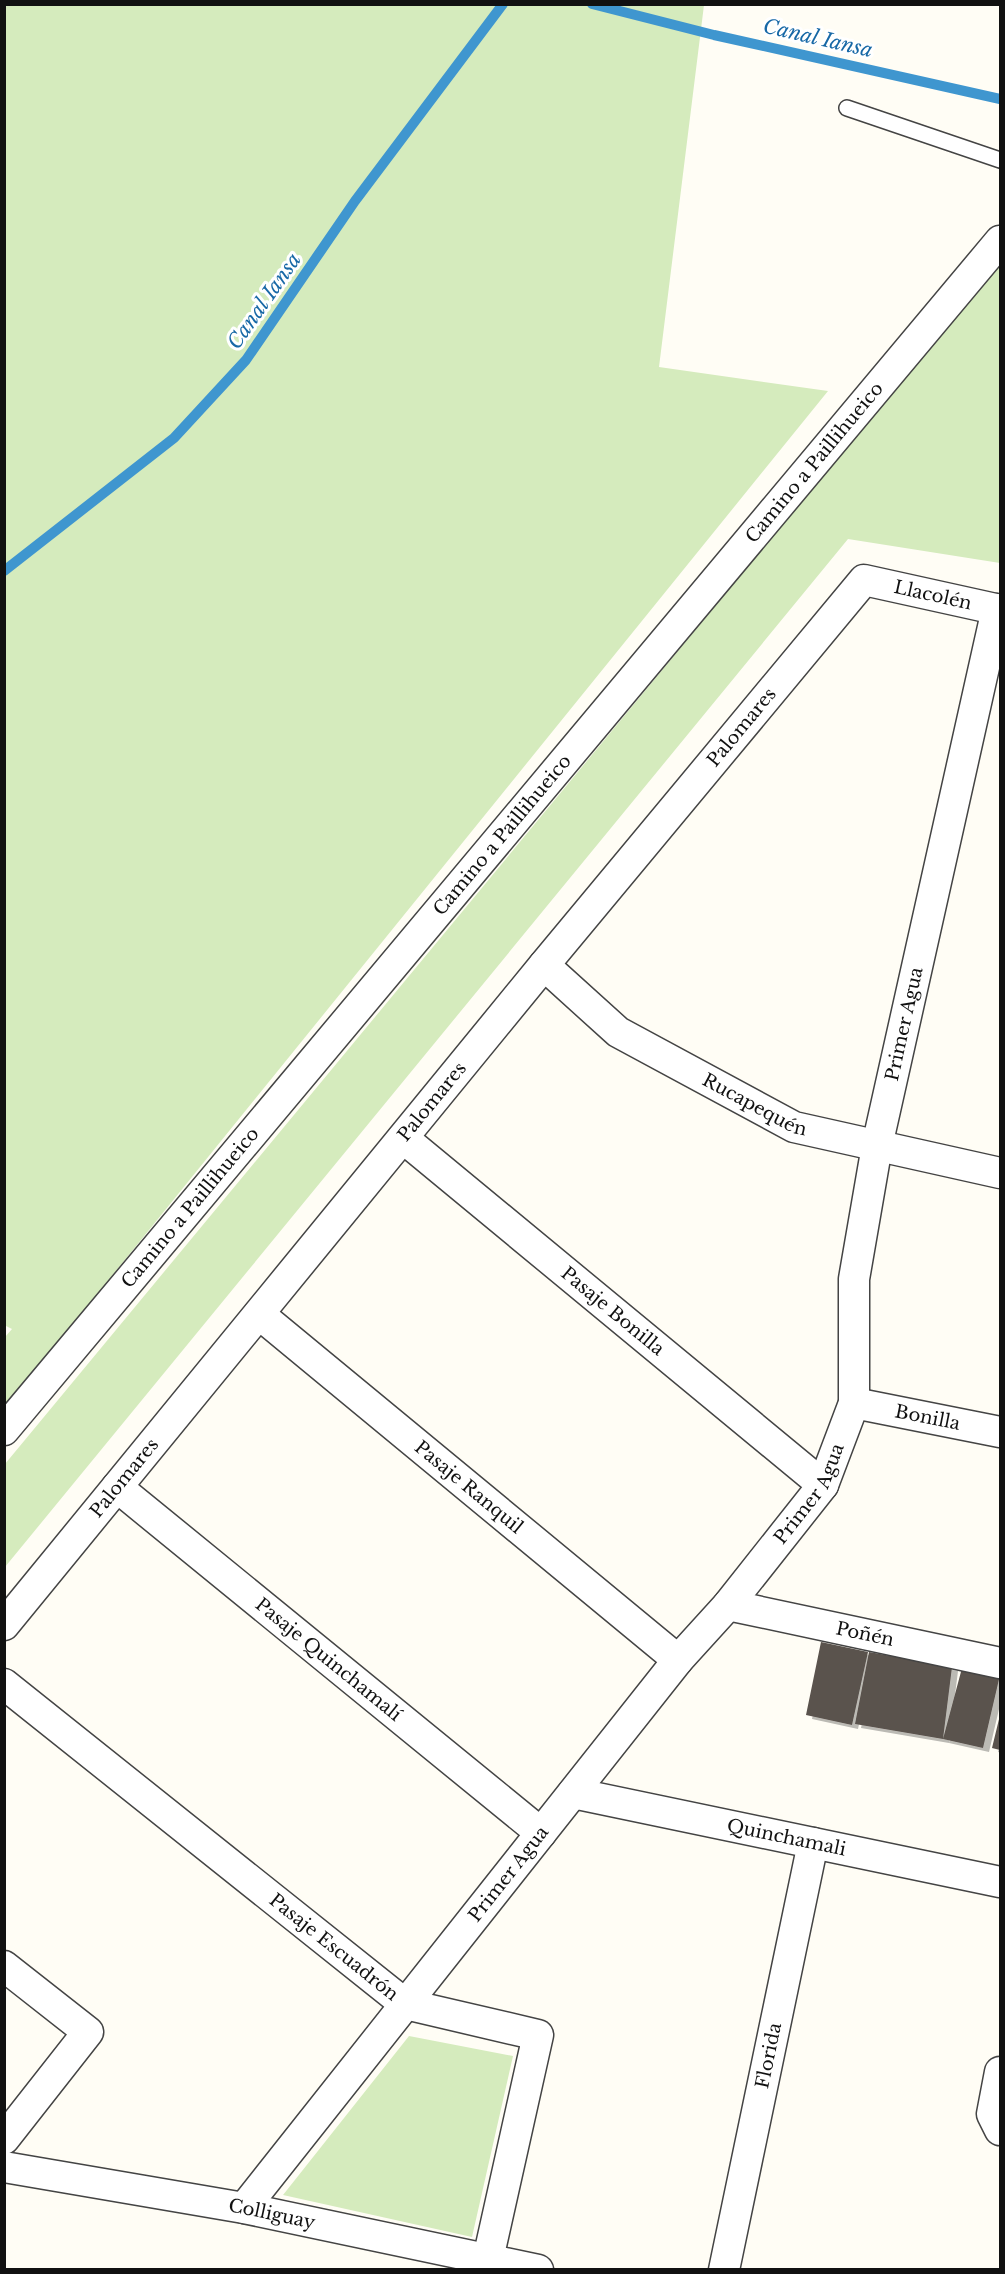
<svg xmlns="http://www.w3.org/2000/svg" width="1005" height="2274" viewBox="0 0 1005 2274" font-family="'Libre Baskerville',serif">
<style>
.green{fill:#d5ebbd}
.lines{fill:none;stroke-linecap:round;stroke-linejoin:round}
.stream{stroke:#3f96cf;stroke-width:10}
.building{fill:#5a524d;filter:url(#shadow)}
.service-casing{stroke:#444;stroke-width:18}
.minor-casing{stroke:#444;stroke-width:33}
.service{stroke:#fff;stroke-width:15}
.minor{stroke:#fff;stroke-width:30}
.labels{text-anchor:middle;stroke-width:6;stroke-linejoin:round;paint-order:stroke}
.street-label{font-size:18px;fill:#111;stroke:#fff}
.water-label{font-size:20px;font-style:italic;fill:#1768a6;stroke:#fff}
</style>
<defs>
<filter id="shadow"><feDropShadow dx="6" dy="4" stdDeviation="0" flood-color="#0004"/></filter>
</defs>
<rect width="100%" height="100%" fill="#fffdf5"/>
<path class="green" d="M 5,5 L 704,5 L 659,367 L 828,391 L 5,1408 L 5,1337 L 12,1329 L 4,1325 Z
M 1000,262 L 1000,563 L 848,539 L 5,1567 L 5,1464 Z
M 409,2036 L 513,2056 L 472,2237 L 283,2195 Z"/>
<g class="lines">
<path class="stream" d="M 592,4 L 714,35 L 1000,99
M 4,571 L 174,438 L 246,360 L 355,201 L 503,4"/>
</g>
<path class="building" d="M 821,1642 L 868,1652 L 852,1725 L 806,1715 Z
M 869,1652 L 952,1667 L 943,1739 L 855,1724 Z
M 962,1668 L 1000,1675 L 983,1748 L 943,1739 Z
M 1000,1715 L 1000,1750 L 992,1748 Z"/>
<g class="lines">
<g class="service-casing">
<path id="service" d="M 847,108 L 1000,160"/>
</g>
<g class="minor-casing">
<g id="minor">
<path id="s1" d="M 544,965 L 618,1032 L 794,1127 L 1000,1173"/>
<path id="s2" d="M 403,1138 L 823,1485"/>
<path id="s3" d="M 259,1314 L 678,1660"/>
<path id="s4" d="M 854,1403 L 1000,1432"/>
<path id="s5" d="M 4,1430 L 1000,241"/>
<path id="s6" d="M 117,1487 L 541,1833"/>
<path id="s7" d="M 728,1605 L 1000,1663"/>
<path id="s8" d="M 4,1625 L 544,965 L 864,580 L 1000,610"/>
<path id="s9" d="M 4,1684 L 405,2004 L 538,2035 L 488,2259"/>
<path id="s10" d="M 573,1793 L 1000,1882"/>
<path d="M 4,1966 L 88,2032 L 4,2139"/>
<path d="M 1000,2072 L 992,2114 L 1000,2130"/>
<path id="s11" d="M 4,2167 L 244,2208 L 538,2270"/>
<path id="s12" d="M 244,2208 L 678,1660 L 728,1605 L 823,1485 L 854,1403 L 854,1279 L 877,1146 L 997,609"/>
<path id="s13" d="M 724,2270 L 813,1843"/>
</g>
</g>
<use href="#service" class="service"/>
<use href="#minor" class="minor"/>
</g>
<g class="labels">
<g class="street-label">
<text dy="6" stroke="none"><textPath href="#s5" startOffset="1262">Camino a Paillihueico</textPath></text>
<text dy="6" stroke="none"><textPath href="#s8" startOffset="1424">Llacolén</textPath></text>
<text dy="6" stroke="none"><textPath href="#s8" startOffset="1162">Palomares</textPath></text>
<text dy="6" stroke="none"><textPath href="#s5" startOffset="776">Camino a Paillihueico</textPath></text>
<text dy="6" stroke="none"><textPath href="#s12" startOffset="1398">Primer Agua</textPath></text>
<text dy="6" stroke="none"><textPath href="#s8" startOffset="676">Palomares</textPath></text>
<text dy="6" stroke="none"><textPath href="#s1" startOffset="255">Rucapequén</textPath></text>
<text dy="6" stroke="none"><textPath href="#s5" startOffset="290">Camino a Paillihueico</textPath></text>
<text dy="6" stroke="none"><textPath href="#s2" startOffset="272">Pasaje Bonilla</textPath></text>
<text dy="6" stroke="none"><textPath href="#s4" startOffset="75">Bonilla</textPath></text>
<text dy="6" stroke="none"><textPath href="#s8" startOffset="190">Palomares</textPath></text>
<text dy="6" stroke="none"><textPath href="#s3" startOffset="272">Pasaje Ranquil</textPath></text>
<text dy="6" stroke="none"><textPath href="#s12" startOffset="912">Primer Agua</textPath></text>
<text dy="6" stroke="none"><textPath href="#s7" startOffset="140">Poñén</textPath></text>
<text dy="6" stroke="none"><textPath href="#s6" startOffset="273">Pasaje Quinchamalí</textPath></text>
<text dy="6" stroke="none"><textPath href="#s10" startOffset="218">Quinchamali</textPath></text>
<text dy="6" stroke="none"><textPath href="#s12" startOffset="426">Primer Agua</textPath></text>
<text dy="6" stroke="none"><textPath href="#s9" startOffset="422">Pasaje Escuadrón</textPath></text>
<text dy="6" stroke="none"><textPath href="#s13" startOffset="219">Florida</textPath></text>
<text dy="6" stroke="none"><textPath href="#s11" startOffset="272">Colliguay</textPath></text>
</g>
<g class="water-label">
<text transform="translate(818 38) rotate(13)" y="7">Canal Iansa</text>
<text transform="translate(264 301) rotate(-55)" y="7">Canal Iansa</text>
</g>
</g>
<rect width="1005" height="2274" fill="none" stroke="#111111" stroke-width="12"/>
</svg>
